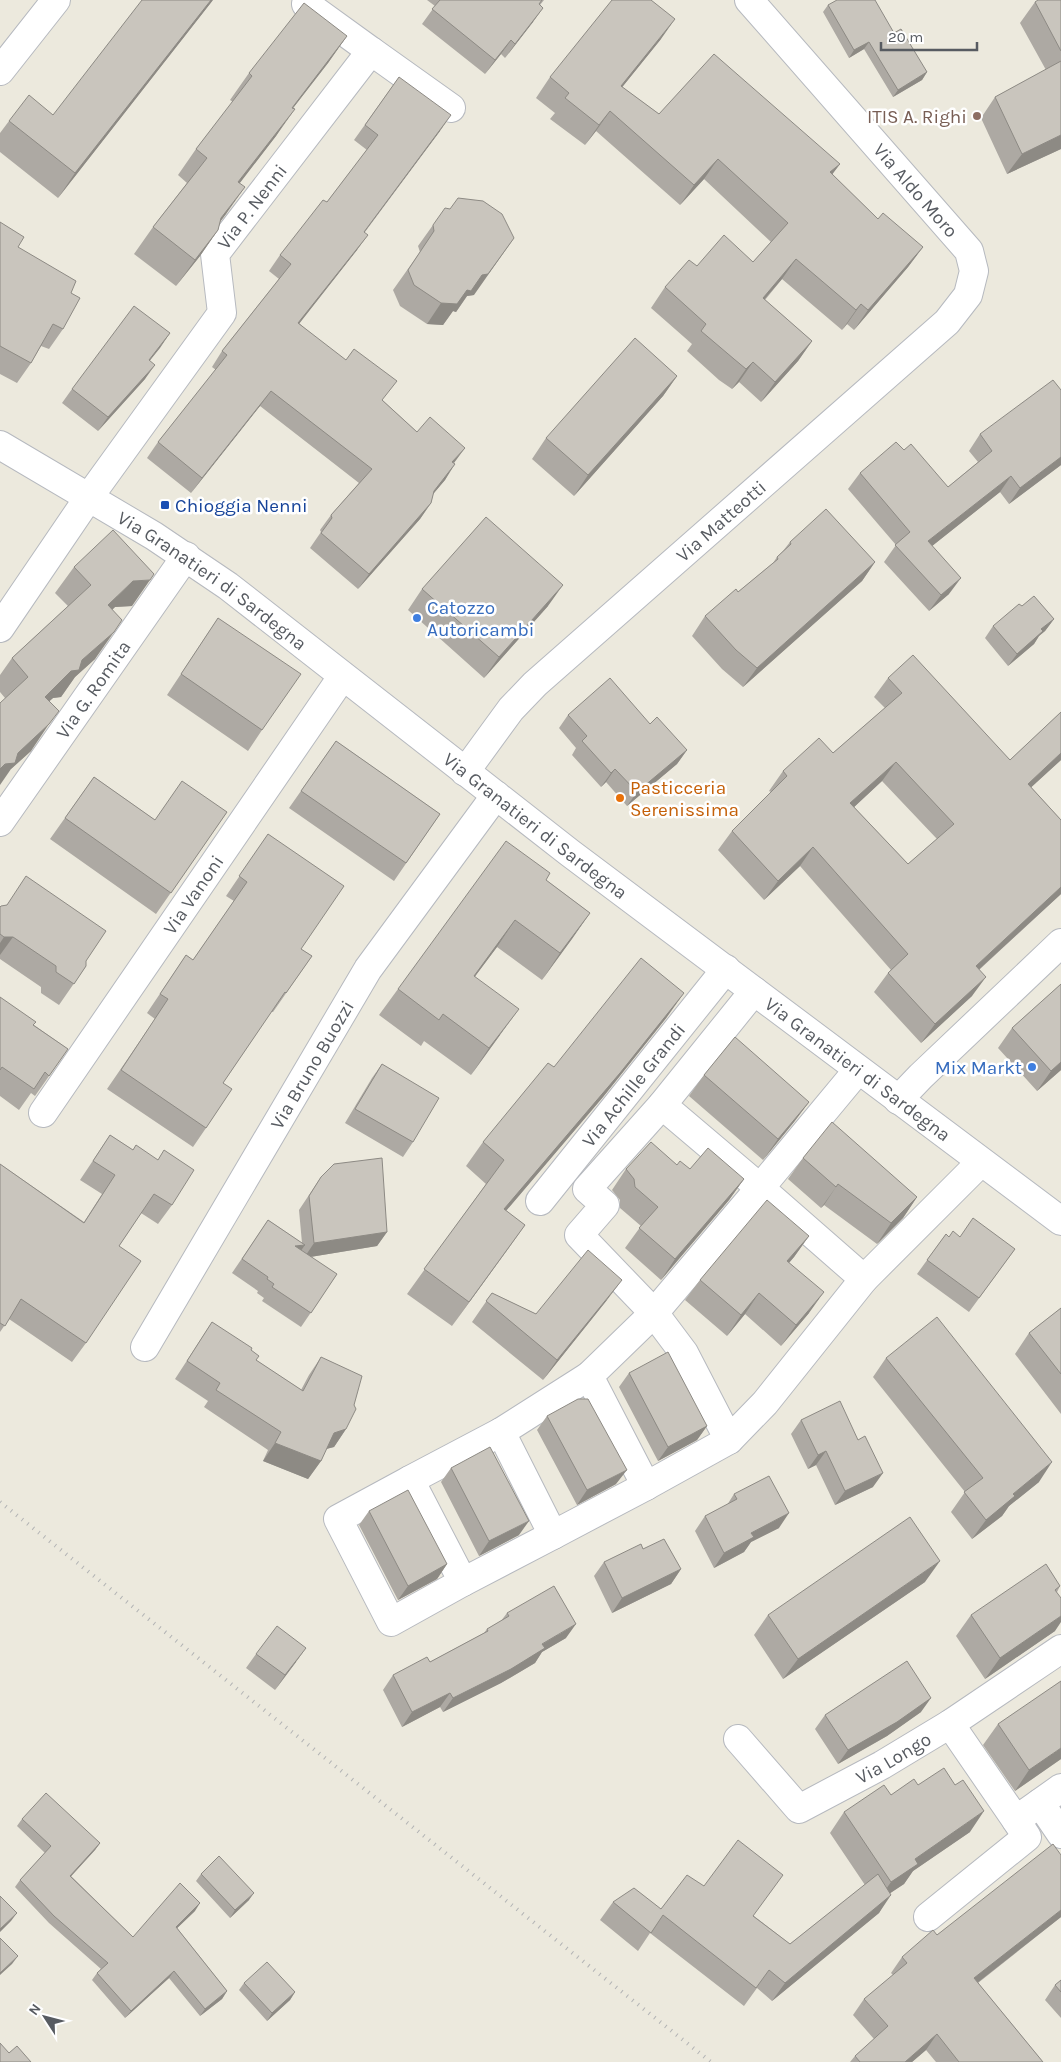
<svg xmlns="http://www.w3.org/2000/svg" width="1061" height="2062" viewBox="0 0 1061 2062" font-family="Karla,sans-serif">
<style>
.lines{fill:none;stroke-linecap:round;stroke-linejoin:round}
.minor-casing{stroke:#b6b9bf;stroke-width:30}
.minor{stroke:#fff;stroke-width:28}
.rail{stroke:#b2b3b4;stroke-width:4;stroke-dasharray:1 6;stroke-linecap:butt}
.wall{fill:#ada9a3;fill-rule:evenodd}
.shaded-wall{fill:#8d8a84}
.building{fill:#c9c5bd;stroke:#8d8a84;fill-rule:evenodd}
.education-dot{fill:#8d6e63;stroke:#fff;stroke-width:2}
.transit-dot{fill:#1a4fb4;stroke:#fff;stroke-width:2}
.shop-dot{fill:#3f7fe0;stroke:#fff;stroke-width:2}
.food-dot{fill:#e8710a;stroke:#fff;stroke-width:2}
.labels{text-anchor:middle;stroke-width:5;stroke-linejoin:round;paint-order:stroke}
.education-label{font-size:19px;fill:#785e54;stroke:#fff;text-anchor:end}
.street-label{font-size:19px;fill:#575b61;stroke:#fff}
.transit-label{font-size:19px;fill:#164399;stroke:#fff;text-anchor:start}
.shop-label{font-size:19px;fill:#366cbe;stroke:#fff;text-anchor:start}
.food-label{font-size:19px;fill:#c56008;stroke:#fff;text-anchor:start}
</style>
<rect width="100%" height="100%" fill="#ece9dd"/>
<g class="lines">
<g class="minor-casing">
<g id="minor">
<path d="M 306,4 L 371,51"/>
<path d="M 0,71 L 56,0"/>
<path id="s1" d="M 0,445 L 154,536 L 228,586 L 570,853 L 1061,1221"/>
<path id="s2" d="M 0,628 L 89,497 L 222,313 L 215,254 L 371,51 L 451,108"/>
<path id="s3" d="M 465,772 L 511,709 L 535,684 L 947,322 L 968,295 L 974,271 L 969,251 L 749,0"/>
<path id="s4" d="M 0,822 L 186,556"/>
<path d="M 754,991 L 662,1105 L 760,1188 L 654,1313 L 684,1353 L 729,1440 L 765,1403 L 864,1279"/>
<path d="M 858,1070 L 760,1188 L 864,1279 L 981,1162"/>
<path d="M 898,1100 L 921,1076 L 1061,943"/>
<path d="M 662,1105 L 587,1189 L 605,1205 L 579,1235 L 654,1313 L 589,1376 L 646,1486 L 729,1440"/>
<path id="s5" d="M 43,1113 L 342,677"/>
<path id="s6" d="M 540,1201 L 726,969"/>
<path id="s7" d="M 145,1347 L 368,969 L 496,795"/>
<path d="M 589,1376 L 501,1432 L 553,1535 L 646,1486"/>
<path d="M 501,1432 L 410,1480 L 463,1582 L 553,1535"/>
<path d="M 410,1480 L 338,1519 L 391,1622 L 463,1582"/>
<path d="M 950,1724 L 1016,1820 L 1061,1788"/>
<path id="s8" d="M 738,1739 L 799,1809 L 882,1765 L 950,1724 L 1061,1649"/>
<path d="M 1040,1803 L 1061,1834"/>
<path d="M 928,1917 L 1027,1837 L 1016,1820"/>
</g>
</g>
<use href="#minor" class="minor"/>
<path class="rail" d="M 0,1502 L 711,2062"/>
</g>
<path class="wall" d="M 213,0 L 58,198 L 0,152 L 0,133 L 9,121 L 53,115 Z
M 427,0 L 544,0 L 540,5 L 533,22 L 505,58 L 501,54 L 485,74 L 422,24 L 435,6 Z
M 1061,0 L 1061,149 L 1007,174 L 981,118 L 995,97 L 1046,70 L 1020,23 L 1035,2 Z
M 828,5 L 894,33 L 927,72 L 922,80 L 893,97 L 864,49 L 849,58 L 823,12 Z
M 347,36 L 328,63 L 293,108 L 276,136 L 239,183 L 226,214 L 220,222 L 218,230 L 200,256 L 176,286 L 134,254 L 153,227 L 187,183 L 178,175 L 196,149 L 233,102 L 230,100 L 249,73 Z
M 661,39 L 622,87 L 659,114 L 840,164 L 832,174 L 878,219 L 923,247 L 908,267 L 854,330 L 847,324 L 842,330 L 782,279 L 765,300 L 812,341 L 798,361 L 761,402 L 739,382 L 732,389 L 719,380 L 687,351 L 692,344 L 651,308 L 665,287 L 697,266 L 753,262 L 771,242 L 704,179 L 680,205 L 596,131 L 585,145 L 550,119 L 555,113 L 536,98 L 550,77 Z
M 399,77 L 440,131 L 365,232 L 357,250 L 299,323 L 417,432 L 454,463 L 445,480 L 433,494 L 431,503 L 420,519 L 358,589 L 310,548 L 321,532 L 320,530 L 331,515 L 359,483 L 260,406 L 191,493 L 147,458 L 158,442 L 216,370 L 212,367 L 222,351 L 279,279 L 269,271 L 280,255 L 327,202 L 367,150 L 354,140 Z
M 0,222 L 18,247 L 71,293 L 63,329 L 49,349 L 41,346 L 31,363 L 17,383 L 0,374 Z
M 433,225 L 474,295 L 467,296 L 456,312 L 453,311 L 443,325 L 427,324 L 400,306 L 393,290 L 420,252 L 418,246 Z
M 170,333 L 150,360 L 145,379 L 98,431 L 62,403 L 72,389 Z
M 677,376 L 663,396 L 574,496 L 532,459 L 546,438 Z
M 1061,390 L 1061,465 L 1009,504 L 1000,492 L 932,546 L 949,594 L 929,611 L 884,562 L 896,545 L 848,489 L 860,473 L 904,450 L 948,487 L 978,462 L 969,451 L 980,434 Z
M 790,542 L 875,562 L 862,581 L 743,687 L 722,669 L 692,636 L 705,616 L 738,592 L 773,563 L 777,557 L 783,551 Z
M 74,567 L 132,606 L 115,607 L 112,610 L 95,659 L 75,677 L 61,697 L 53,698 L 49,701 L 31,751 L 11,769 L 5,698 L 0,692 L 0,675 L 12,658 L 68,606 L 55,593 Z
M 422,589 L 548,606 L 484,678 L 408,610 Z
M 1022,606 L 1054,619 L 1045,631 L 1039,636 L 1034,644 L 1008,666 L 985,638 L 993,626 Z
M 218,618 L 262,730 L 248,751 L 167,695 Z
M 888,678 L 1010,760 L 1061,712 L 1061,760 L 1031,787 L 1061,820 L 1061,894 L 979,970 L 972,996 L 921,1043 L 874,992 L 888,973 L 891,970 L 800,866 L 764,900 L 718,850 L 732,831 L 771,792 L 769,791 L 783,771 L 833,753 L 885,708 L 874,697 ZM 882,781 L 937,839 L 908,864 L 854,807 Z
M 568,715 L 650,724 L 687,750 L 677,764 L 627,806 L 606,782 L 601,787 L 572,755 L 576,748 L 559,728 Z
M 336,741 L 440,814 L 394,881 L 289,808 Z
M 94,777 L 155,820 L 227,812 L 156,914 L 50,839 Z
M 268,834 L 301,949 L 312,956 L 273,1012 L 271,1012 L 223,1083 L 206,1128 L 193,1147 L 107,1089 L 155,1019 L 147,1013 L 186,955 L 193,960 L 234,901 L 226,896 Z
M 546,880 L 590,913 L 542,980 L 497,947 L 475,976 L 500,1035 L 471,1075 L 424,1041 L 421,1046 L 379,1015 L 398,989 Z
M 0,907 L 86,961 L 86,966 L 59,1005 L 41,993 L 41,987 L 0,959 Z
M 1061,984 L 1061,1070 L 1037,1091 L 998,1048 L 1012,1028 Z
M 0,997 L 34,1025 L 68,1049 L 35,1096 L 31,1093 L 19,1110 L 0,1096 Z
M 667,1017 L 603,1097 L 506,1211 L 525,1225 L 452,1326 L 407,1294 L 486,1184 L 466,1166 L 483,1142 L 554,1067 Z
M 382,1064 L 413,1142 L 403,1157 L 345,1123 L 372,1078 Z
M 704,1075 L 809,1102 L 794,1122 L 763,1160 L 689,1096 Z
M 110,1135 L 133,1150 L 136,1145 L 172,1205 L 158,1224 L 141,1213 L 119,1246 L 86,1343 L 72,1362 L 9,1319 L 0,1332 L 0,1164 L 84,1222 L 102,1194 L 80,1180 Z
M 803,1158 L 917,1197 L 903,1218 L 877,1244 L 824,1205 L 821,1208 L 788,1179 Z
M 677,1165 L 690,1169 L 744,1179 L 729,1200 L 661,1280 L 625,1248 L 641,1226 L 620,1208 L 620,1200 L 612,1190 L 626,1169 Z
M 321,1177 L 387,1232 L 377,1246 L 310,1257 L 337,1274 L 301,1327 L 262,1301 L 264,1298 L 257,1293 L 258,1291 L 232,1273 L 268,1220 L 302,1243 L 299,1210 Z
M 946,1234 L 949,1237 L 960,1237 L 1015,1249 L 969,1312 L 917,1274 Z
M 809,1236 L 794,1257 L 789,1263 L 809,1313 L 781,1346 L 745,1314 L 727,1336 L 685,1300 L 700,1280 Z
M 492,1293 L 536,1314 L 607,1300 L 543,1380 L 472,1322 Z
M 1061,1308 L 1061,1414 L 1015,1354 L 1029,1333 Z
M 212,1322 L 251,1350 L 256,1360 L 301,1390 L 309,1375 L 321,1357 L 346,1429 L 334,1447 L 326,1449 L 321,1461 L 308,1479 L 263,1461 L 268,1450 L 204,1407 L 208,1401 L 175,1379 Z
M 886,1358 L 1039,1482 L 1009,1506 L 1002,1516 L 972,1539 L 951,1512 L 965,1492 L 873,1377 Z
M 629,1373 L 707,1426 L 697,1440 L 658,1461 L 619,1387 Z
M 547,1416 L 616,1484 L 577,1505 L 537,1430 Z
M 801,1420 L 873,1487 L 835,1505 L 816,1465 L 808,1469 L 791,1434 Z
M 451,1468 L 519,1535 L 479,1556 L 441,1482 Z
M 734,1494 L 779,1528 L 751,1542 L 744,1552 L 714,1568 L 695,1531 L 705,1516 L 727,1505 Z
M 369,1511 L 447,1564 L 437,1579 L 398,1600 L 359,1525 Z
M 604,1562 L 681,1569 L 671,1584 L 612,1613 L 594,1576 Z
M 925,1582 L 783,1679 L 754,1635 L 768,1615 Z
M 1060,1586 L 1057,1592 L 1055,1631 L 985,1679 L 956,1636 L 971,1615 Z
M 507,1613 L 566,1638 L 542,1652 L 535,1663 L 501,1683 L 443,1712 L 440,1707 L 402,1727 L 383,1690 L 393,1675 L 430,1662 L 484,1633 L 487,1629 L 501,1621 Z
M 256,1654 L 296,1662 L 275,1690 L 246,1668 Z
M 921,1712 L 887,1736 L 838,1764 L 815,1729 L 825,1715 Z
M 998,1724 L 1061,1759 L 1015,1791 L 983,1745 Z
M 918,1785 L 970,1832 L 913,1871 L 904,1884 L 890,1893 L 879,1913 L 772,2001 L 757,1988 L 744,2006 L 650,1933 L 638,1951 L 600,1920 L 613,1902 L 661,1909 L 704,1886 L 754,1916 L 790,1944 L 865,1885 L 830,1833 L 844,1812 Z
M 22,1819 L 100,1843 L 95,1850 L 71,1876 L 133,1937 L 195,1911 L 177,1928 L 227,1991 L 222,1999 L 200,2016 L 169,1978 L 125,2018 L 92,1980 L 97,1973 L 101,1969 L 49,1923 L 15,1887 L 20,1880 L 45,1853 L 17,1826 Z
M 1061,1855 L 1061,1917 L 978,1983 L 1043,2062 L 936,2062 L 926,2050 L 912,2062 L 850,2062 L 855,2056 L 874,2039 L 853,2015 L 864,1999 L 893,1975 L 891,1973 L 902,1957 Z
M 201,1874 L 249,1900 L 230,1918 L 196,1881 Z
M 1061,1980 L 1061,2018 L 1045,2000 L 1055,1985 Z
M 244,1983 L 295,1992 L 290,2000 L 267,2021 L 239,1990 Z"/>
<path class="shaded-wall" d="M 211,0 L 213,0 L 58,198 L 75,173 Z
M 543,8 L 533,22 L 505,58 L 515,44 Z
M 675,19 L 661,39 L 607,106 L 621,86 Z
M 347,36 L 328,63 L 273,134 L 292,108 Z
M 511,40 L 501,54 L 485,74 L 495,60 Z
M 869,42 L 864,49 L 849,58 L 854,50 Z
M 927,72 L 922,80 L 893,97 L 898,90 Z
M 295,109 L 276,136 L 220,209 L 238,182 Z
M 610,111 L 596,131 L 585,145 L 599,125 Z
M 451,115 L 440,131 L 353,247 L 364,232 Z
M 1061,135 L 1061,149 L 1007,174 L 1022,154 Z
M 718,159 L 704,179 L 680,205 L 694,185 Z
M 840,164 L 825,184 L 830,172 Z
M 245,187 L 226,214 L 203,244 L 221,218 Z
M 218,230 L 200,256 L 176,286 L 195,260 Z
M 368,235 L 357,250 L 288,338 L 298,323 Z
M 514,238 L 474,295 L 467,296 L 456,312 L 453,311 L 443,325 L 427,324 L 441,303 L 467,290 Z
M 923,247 L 908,267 L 854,330 L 868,310 Z
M 796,259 L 782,279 L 748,318 L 763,298 Z
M 861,304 L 847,324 L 842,330 L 856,310 Z
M 170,333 L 160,348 L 139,374 L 149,360 Z
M 812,341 L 798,361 L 761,402 L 775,382 Z
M 753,362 L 739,382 L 732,389 L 746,369 Z
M 155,365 L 145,379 L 98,431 L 108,417 Z
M 677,376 L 663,396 L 574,496 L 588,475 Z
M 271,391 L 260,406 L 191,493 L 202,478 Z
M 465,448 L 454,463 L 452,462 Z
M 1061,457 L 1061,465 L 1009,504 L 1020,488 Z
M 455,464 L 445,480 L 423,506 L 434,491 Z
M 1011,476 L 1000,492 L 917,558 L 928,541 Z
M 431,503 L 420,519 L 358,589 L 369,574 Z
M 875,562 L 862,581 L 743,687 L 757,668 Z
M 961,578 L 949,594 L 929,611 L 941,595 Z
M 150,580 L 132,606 L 115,607 L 89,632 L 108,605 L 133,581 Z
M 563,585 L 548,606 L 484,678 L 499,657 Z
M 1054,619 L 1045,631 L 1039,636 L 1034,644 L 1008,666 L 1017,654 L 1041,629 Z
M 114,632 L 95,659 L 75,677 L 61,697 L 53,698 L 26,723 L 45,697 L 82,660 Z
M 49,724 L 31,751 L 11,769 L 0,785 L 0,769 Z
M 687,750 L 677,764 L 627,806 L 637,792 Z
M 1061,753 L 1061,760 L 1014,803 L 1028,784 Z
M 896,762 L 882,781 L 837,823 L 850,803 Z
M 615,769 L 606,782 L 601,787 L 611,773 Z
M 813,847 L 800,866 L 764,900 L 778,881 Z
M 1061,887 L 1061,894 L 962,985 L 976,966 Z
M 590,913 L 572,939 L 542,980 L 560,953 Z
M 515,920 L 497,947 L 456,1002 L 474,976 Z
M 4,937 L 13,937 L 0,955 L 0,943 Z
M 986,977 L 972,996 L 921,1043 L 935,1024 Z
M 684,993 L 667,1017 L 603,1097 L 487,1233 L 504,1209 Z
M 519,1009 L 500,1035 L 471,1075 L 489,1048 Z
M 1061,1062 L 1061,1070 L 1037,1091 L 1051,1071 Z
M 809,1102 L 794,1122 L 763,1160 L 778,1139 Z
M 744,1179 L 729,1200 L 661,1280 L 675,1259 Z
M 838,1184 L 824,1205 L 821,1208 L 836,1187 Z
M 917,1197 L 903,1218 L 877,1244 L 891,1223 Z
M 525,1225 L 508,1249 L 452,1326 L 469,1302 Z
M 387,1232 L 377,1246 L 304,1258 L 314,1243 Z
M 809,1236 L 794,1257 L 772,1282 L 787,1261 Z
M 305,1245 L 295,1259 L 295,1246 Z
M 622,1280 L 607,1300 L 543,1380 L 557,1360 Z
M 824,1292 L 809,1313 L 781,1346 L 796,1325 Z
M 759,1293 L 745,1314 L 727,1336 L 741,1315 Z
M 707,1426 L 697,1440 L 658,1461 L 668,1447 Z
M 346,1429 L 334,1447 L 322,1450 L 334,1433 Z
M 275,1443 L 321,1461 L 308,1479 L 263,1461 Z
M 826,1451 L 816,1465 L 808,1469 L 818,1455 Z
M 1052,1462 L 1039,1482 L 1009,1506 L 1002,1516 L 972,1539 L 986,1520 L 1013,1494 Z
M 627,1470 L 616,1484 L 577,1505 L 587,1490 Z
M 883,1473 L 873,1487 L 835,1505 L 845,1491 Z
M 789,1513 L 779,1528 L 751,1542 L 744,1552 L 714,1568 L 724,1553 L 751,1533 Z
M 529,1521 L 519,1535 L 479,1556 L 489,1541 Z
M 940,1561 L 925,1582 L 783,1679 L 798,1659 Z
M 447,1564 L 437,1579 L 398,1600 L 408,1586 Z
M 681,1569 L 671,1584 L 612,1613 L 622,1598 Z
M 1061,1616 L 1061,1622 L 1055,1631 L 985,1679 L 1000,1658 Z
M 576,1624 L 566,1638 L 542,1652 L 535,1663 L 501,1683 L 443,1712 L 453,1698 Z
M 306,1648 L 296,1662 L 275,1690 L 285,1675 Z
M 450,1693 L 440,1707 L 402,1727 L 412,1712 Z
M 931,1698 L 921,1712 L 887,1736 L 838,1764 L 848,1750 Z
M 1061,1748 L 1061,1759 L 1015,1791 L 1029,1770 Z
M 984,1811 L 970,1832 L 913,1871 L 904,1884 L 877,1902 L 891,1882 L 915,1859 Z
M 100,1843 L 95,1850 L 65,1883 L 70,1876 Z
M 254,1893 L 249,1900 L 230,1918 L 235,1910 Z
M 891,1895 L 879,1913 L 772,2001 L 785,1983 Z
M 200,1903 L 195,1911 L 171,1934 L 176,1927 Z
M 1061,1910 L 1061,1917 L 963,1994 L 974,1978 Z
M 17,1913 L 11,1921 L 0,1932 L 0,1929 Z
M 18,1956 L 12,1964 L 0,1975 L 0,1973 Z
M 174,1971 L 169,1978 L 125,2018 L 131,2011 Z
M 227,1991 L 222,1999 L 200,2016 L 205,2009 Z
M 295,1992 L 290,2000 L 267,2021 L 272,2013 Z
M 937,2034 L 926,2050 L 912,2062 L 905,2062 Z"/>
<path class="building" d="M 142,0 L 211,0 L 75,173 L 9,121 L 29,95 L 53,115 Z
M 440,0 L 542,0 L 539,4 L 543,8 L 515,44 L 511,40 L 495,60 L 432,9 Z
M 612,0 L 651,0 L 675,19 L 621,86 L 659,114 L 714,54 L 840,164 L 830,172 L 878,219 L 883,213 L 923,247 L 868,310 L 861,304 L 856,310 L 796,259 L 763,298 L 812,341 L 775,382 L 753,362 L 746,369 L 734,359 L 701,331 L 706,324 L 665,287 L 689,260 L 697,266 L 724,235 L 753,262 L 788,223 L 718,159 L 694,185 L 610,111 L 599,125 L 565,98 L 569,93 L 550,77 Z
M 837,0 L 875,0 L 894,33 L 901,29 L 927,72 L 898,90 L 869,42 L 854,50 L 828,5 Z
M 1038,0 L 1061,0 L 1061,51 L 1035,2 Z
M 304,3 L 347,36 L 292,108 L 295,109 L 238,182 L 245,187 L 221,218 L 218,230 L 195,260 L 153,227 L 207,158 L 196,149 L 252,76 L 249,73 Z
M 1061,61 L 1061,135 L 1022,154 L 995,97 Z
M 399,77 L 451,115 L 364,232 L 368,235 L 298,323 L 346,360 L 354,349 L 397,381 L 382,400 L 417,432 L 430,417 L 465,448 L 452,462 L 455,464 L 434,491 L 431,503 L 369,574 L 321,533 L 332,518 L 331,515 L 372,469 L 271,391 L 202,478 L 158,442 L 227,355 L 222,351 L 291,264 L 280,255 L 323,200 L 327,202 L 378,135 L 365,125 Z
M 458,198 L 483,201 L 502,214 L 514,238 L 488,274 L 482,275 L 471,291 L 467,290 L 457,304 L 441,303 L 414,285 L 408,270 L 434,231 L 433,225 L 445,208 L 450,209 Z
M 0,222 L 24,237 L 18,247 L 76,281 L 71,293 L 80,298 L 63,329 L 53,324 L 31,363 L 0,346 Z
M 134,306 L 170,333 L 149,360 L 155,365 L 108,417 L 72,389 Z
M 635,338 L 677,376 L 588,475 L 546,438 Z
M 1053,380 L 1061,390 L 1061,457 L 1020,488 L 1011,476 L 928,541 L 961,578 L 941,595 L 895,545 L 910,532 L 860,473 L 896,442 L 904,450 L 911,444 L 948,487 L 992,451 L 980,434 Z
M 826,509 L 875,562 L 757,668 L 736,650 L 705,616 L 736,589 L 738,592 L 778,559 L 777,557 L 791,544 L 790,542 Z
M 486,517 L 563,585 L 499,657 L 422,589 Z
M 113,530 L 154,574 L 150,580 L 133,581 L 108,605 L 122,620 L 114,632 L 82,660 L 79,670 L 71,671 L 45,697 L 59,711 L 49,724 L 18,753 L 15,763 L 5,764 L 0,769 L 0,703 L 28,677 L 12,658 L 91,585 L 74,567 Z
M 1034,596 L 1054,619 L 1041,629 L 1043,631 L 1017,654 L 993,626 L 1019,604 L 1022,606 Z
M 218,618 L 301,674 L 262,730 L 181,674 Z
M 913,655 L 1010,760 L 1061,712 L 1061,753 L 1028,784 L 1061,820 L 1061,887 L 976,966 L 986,977 L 935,1024 L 888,973 L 908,954 L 813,847 L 778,881 L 732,831 L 787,776 L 783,771 L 819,738 L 833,753 L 902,693 L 888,678 ZM 896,762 L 954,824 L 908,864 L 850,803 Z
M 610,678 L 650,724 L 657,717 L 687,750 L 637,792 L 615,769 L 611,773 L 582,741 L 587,736 L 568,715 Z
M 336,741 L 440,814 L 406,863 L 301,791 Z
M 94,777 L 155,820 L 182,781 L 227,812 L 171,893 L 65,818 Z
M 268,834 L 344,886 L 301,949 L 312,956 L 286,993 L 285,992 L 223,1083 L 232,1089 L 206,1128 L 121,1070 L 168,999 L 160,994 L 186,955 L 193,960 L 247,882 L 239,876 Z
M 506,841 L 550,873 L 546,880 L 590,913 L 560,953 L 515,920 L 474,976 L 519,1009 L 489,1048 L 443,1014 L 439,1020 L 398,989 Z
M 26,876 L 106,931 L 86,961 L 86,966 L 74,984 L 56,972 L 56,966 L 13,937 L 4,937 L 0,934 L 0,907 L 1,906 L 7,905 Z
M 641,958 L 684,993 L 620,1073 L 504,1209 L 525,1225 L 469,1302 L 424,1269 L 504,1160 L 483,1142 L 548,1063 L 554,1067 Z
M 1061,984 L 1061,1062 L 1051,1071 L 1012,1028 Z
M 0,997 L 36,1022 L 33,1025 L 68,1049 L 49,1076 L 45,1072 L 34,1089 L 2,1067 L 0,1070 Z
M 735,1037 L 809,1102 L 778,1139 L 704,1075 Z
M 382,1064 L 439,1098 L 413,1142 L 355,1109 Z
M 832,1122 L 917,1197 L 891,1223 L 838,1184 L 836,1187 L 803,1158 Z
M 110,1135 L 133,1150 L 136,1145 L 158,1160 L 164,1150 L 194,1170 L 172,1205 L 154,1194 L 119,1246 L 141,1261 L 86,1343 L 21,1299 L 5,1326 L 0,1323 L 0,1164 L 84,1223 L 115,1175 L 93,1161 Z
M 651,1142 L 677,1165 L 680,1161 L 690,1169 L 708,1148 L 744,1179 L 675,1259 L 639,1228 L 658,1207 L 635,1187 L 634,1179 L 626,1169 Z
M 382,1158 L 387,1232 L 314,1243 L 309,1196 L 321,1177 L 334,1164 Z
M 767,1200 L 809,1236 L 787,1261 L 824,1292 L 796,1325 L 759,1293 L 741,1315 L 700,1280 Z
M 973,1218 L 1015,1249 L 979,1298 L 927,1260 L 946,1234 L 949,1237 L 953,1231 L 960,1237 Z
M 268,1220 L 305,1245 L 295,1246 L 337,1274 L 311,1313 L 272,1287 L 274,1284 L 267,1279 L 268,1277 L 242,1259 Z
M 588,1250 L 622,1280 L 557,1360 L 486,1301 L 492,1293 L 536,1314 Z
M 1061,1308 L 1061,1374 L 1029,1333 Z
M 937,1317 L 1052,1462 L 1013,1494 L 1015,1496 L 986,1520 L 964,1492 L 983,1478 L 886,1358 Z
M 212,1322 L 252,1348 L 251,1350 L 259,1356 L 256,1360 L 303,1391 L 321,1357 L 362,1376 L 354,1405 L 356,1409 L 346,1429 L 334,1433 L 321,1461 L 275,1443 L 281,1432 L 216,1390 L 220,1383 L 187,1361 Z
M 668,1352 L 707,1426 L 668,1447 L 629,1373 Z
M 578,1399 L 588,1399 L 627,1470 L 587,1490 L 547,1416 Z
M 840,1401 L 858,1440 L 865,1436 L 883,1473 L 845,1491 L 826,1451 L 818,1455 L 801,1420 Z
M 490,1447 L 529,1521 L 489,1541 L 451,1468 Z
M 769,1476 L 789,1513 L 751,1533 L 754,1537 L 724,1553 L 705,1516 L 737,1499 L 734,1494 Z
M 408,1490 L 447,1564 L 408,1586 L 369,1511 Z
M 910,1517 L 940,1561 L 798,1659 L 768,1615 Z
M 664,1539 L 681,1569 L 622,1598 L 604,1562 L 641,1544 L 643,1549 Z
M 1046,1564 L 1060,1586 L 1055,1590 L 1061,1598 L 1061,1616 L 1000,1658 L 971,1615 Z
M 554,1586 L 576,1624 L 542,1644 L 545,1648 L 511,1669 L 453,1698 L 450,1693 L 412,1712 L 393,1675 L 427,1657 L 430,1662 L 488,1631 L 487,1629 L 509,1616 L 507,1613 Z
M 277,1626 L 306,1648 L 285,1675 L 256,1654 Z
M 907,1661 L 931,1698 L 897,1722 L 848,1750 L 825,1715 Z
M 1061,1681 L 1061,1748 L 1029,1770 L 998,1724 Z
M 944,1768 L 955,1785 L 963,1780 L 984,1811 L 915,1859 L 918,1864 L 891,1882 L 844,1812 L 884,1785 L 891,1795 L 914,1779 L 918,1785 Z
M 46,1793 L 100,1843 L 70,1876 L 133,1937 L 180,1883 L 200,1903 L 176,1927 L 227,1991 L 205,2009 L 174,1971 L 131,2011 L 97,1973 L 108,1963 L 54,1916 L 20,1880 L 51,1846 L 22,1819 Z
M 738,1840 L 783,1875 L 753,1916 L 790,1944 L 878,1874 L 891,1895 L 785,1983 L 769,1970 L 756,1988 L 663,1915 L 651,1933 L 613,1902 L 634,1888 L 661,1909 L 687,1875 L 704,1886 Z
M 1053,1844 L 1061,1855 L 1061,1910 L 974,1978 L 1043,2062 L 959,2062 L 937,2034 L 905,2062 L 860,2062 L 855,2056 L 888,2026 L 864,1999 L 907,1963 L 902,1957 L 933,1930 L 937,1935 Z
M 219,1856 L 254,1893 L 235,1910 L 201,1874 Z
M 0,1896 L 17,1913 L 0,1929 Z
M 0,1938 L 18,1956 L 0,1973 Z
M 267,1962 L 295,1992 L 272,2013 L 244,1983 Z
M 1061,1980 L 1061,1992 L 1055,1985 Z
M 0,2043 L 9,2053 L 17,2046 L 31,2062 L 0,2062 Z"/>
<circle class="education-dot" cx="977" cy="116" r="5"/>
<rect class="transit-dot" x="160" y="500" width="10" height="10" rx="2.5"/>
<g class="shop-dot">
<circle cx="417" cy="618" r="5"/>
<circle cx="1032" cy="1067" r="5"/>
</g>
<circle class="food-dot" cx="620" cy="798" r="5"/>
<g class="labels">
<g class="education-label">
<text x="967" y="123">ITIS A. Righi</text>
</g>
<g class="street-label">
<text transform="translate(916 190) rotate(49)" y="7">Via Aldo Moro</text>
<text dy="7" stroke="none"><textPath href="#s2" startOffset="505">Via P. Nenni</textPath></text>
<text dy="7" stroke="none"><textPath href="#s3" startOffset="360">Via Matteotti</textPath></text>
<text dy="7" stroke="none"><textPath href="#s1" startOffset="252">Via Granatieri di Sardegna</textPath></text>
<text dy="7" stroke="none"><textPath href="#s4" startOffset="162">Via G. Romita</textPath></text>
<text dy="7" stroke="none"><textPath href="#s1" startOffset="658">Via Granatieri di Sardegna</textPath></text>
<text dy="7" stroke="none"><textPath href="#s5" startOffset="265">Via Vanoni</textPath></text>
<text dy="7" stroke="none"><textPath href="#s7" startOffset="328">Via Bruno Buozzi</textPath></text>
<text dy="7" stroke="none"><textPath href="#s1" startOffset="1062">Via Granatieri di Sardegna</textPath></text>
<text dy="7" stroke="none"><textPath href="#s6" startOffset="149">Via Achille Grandi</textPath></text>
<text dy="7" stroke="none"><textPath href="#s8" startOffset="200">Via Longo</textPath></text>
</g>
<g class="transit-label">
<text x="175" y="512">Chioggia Nenni</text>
</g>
<g class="shop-label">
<text x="427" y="614">Catozzo<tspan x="427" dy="22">Autoricambi</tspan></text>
<text x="1022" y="1074" text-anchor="end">Mix Markt</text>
</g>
<g class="food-label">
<text x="630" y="794">Pasticceria<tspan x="630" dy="22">Serenissima</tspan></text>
</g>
</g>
<g transform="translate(45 2017) rotate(306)" stroke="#ffffff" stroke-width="4" paint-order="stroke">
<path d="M0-4L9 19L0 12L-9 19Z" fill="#575b61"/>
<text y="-8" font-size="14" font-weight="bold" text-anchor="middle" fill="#575b61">N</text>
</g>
<path d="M881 42v8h96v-8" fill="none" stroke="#575b61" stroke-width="2.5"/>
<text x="888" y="42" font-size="15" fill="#575b61" stroke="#ffffff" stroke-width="4" paint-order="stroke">20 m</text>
</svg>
